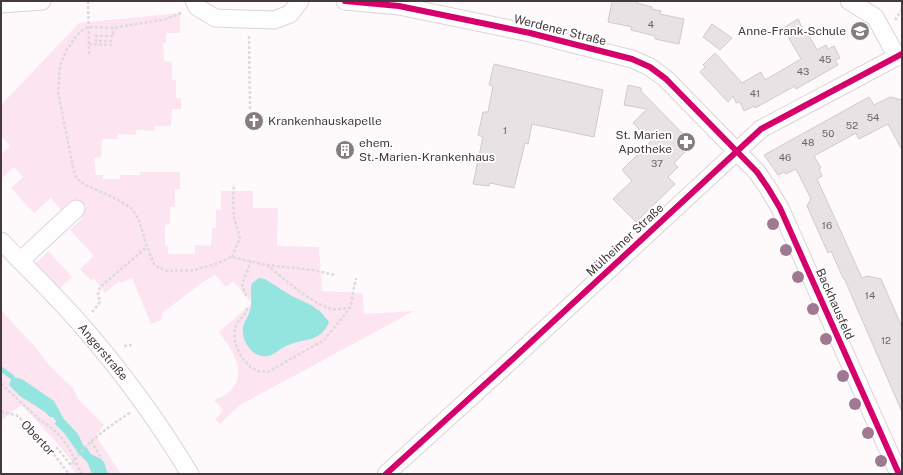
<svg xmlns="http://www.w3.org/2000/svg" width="903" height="475" viewBox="0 0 903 475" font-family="'Public Sans',sans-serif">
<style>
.green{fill:#fde4f1}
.water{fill:#94e5df}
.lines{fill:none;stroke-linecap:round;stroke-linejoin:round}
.stream{stroke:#94e5df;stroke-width:5}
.building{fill:#e9e2e5;stroke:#d1cacd}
.minor-casing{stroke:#dcd4d8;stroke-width:19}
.path{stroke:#dddadb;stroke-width:2.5;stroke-dasharray:3 2;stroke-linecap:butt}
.minor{stroke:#fffeff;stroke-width:17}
.cycleway-casing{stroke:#fff;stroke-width:8}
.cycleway{stroke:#d6006c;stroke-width:6}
.tree{fill:#9f7891}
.labels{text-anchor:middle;stroke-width:3.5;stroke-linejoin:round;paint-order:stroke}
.number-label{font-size:10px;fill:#6d6368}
.street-label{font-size:12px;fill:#44393e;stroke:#fff}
.poi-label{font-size:12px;fill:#44393e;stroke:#fff;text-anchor:end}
</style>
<rect width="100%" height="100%" fill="#fefafc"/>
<path class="green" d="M 180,13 L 180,33 L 166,33 L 166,43 L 163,43 L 164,61 L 172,62 L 172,80 L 176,80 L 176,98 L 181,98 L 181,109 L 172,109 L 171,126 L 155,126 L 155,131 L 136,130 L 136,135 L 118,134 L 118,139 L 102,139 L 101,157 L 94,158 L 96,175 L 103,175 L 103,179 L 120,179 L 120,175 L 140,175 L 140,172 L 180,172 L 180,189 L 175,189 L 175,207 L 170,207 L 170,224 L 165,225 L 165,245 L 168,245 L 168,254 L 195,254 L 195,245 L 211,246 L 212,228 L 216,228 L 216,210 L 221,210 L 221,191 L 253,191 L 253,208 L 278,208 L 277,246 L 319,247 L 322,291 L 363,293 L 364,314 L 414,311 L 240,405 L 220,424 L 215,420 L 223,410 L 214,400 C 218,398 224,396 228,393 C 250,373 232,351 219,332 L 252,303 L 233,281 L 226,287 L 215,275 L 203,282 L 162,313 L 161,320 L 151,324 L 132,278 L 121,283 L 119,281 L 105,293 L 94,279 L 91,280 L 80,269 L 94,256 L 70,230 L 83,217 L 69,202 L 61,210 L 51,198 L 34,213 L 11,188 L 23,177 L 14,167 L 1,179 L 1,154 L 10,146 L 1,136 L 1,105 L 79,23 Z
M 48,251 L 72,277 L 58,290 L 34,265 Z
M 1,310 L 36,348 L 50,366 L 73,388 L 78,399 L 104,425 L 96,436 L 121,474 L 76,474 L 70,465 L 72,462 C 56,441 39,423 21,405 L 1,421 Z"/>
<path class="water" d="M 259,278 L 265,279 L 290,295 L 311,305 L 321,312 L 329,322 C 321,343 303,338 286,346 C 279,349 275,355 267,356 C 252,358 241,341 243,327 C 244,321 249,316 250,310 C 253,301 249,293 252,283 Z
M 12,377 L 22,379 L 54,401 L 64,419 L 78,434 L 83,445 L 87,448 L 91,454 L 101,459 L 104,462 L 108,474 L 92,474 L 87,462 L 78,453 L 64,433 L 55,424 L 56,421 L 53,417 L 50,417 L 45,412 L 20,396 L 9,385 Z"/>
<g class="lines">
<path class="stream" d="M 1,369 L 12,377"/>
</g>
<path class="building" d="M 612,1 L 637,1 L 637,3 L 652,7 L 652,9 L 661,11 L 660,14 L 684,19 L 679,44 L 655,39 L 655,36 L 631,30 L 632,27 L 608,22 Z
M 798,19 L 804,31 L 806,30 L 817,50 L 826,45 L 828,49 L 834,46 L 840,58 L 835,60 L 838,65 L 796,89 L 795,86 L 755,108 L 754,106 L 744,111 L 740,102 L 736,103 L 733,96 L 728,102 L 700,72 L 705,67 L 703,65 L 715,53 L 742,83 L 761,72 L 765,80 L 801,59 L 783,28 Z
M 712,24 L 732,38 L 720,50 L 703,37 Z
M 494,64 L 603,90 L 594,137 L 532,124 L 528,144 L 525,143 L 514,188 L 490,183 L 489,186 L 473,184 L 483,137 L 478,135 L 483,112 L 488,112 L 493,86 L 489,85 Z
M 628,85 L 641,88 L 641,91 L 683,134 L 684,133 L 694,143 L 674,163 L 678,167 L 668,177 L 675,184 L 636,222 L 613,199 L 632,181 L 622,170 L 651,141 L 633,123 L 647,109 L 624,105 Z
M 869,97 L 874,105 L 890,97 L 902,100 L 902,150 L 888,124 L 859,139 L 856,133 L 814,156 L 821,168 L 819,169 L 822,176 L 817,179 L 862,278 L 867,276 L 881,279 L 902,327 L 902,412 L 844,278 L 843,278 L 831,251 L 828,253 L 807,206 L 811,199 L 796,169 L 786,174 L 784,172 L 778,175 L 764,155 Z"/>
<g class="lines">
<g class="minor-casing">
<path id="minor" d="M 194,1 L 197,7 L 215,18 L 274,20 L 290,14 L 300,1
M 345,1 L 399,6 L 530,33 L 632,59 L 650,67 L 666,79 L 757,172 L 768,188 L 780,208 L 899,474
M 849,1 L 875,17 L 897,57
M 1,4 L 42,1
M 1,241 C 28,269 57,297 83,327 C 123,373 158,421 190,474
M 20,261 L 76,209
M 386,474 L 504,367 L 761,129 L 902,54"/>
</g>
<path class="path" d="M 88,1 L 89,44
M 181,13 L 166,19 L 113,28 L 89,27 L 84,29 L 77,35 L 66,51 L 60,66 L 58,92 L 73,167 L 76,178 L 85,185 L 117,199 L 131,208 L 139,220 L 147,247 L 154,264 L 159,268 L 168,271 L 194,270 L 216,264 L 232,257 L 267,265 L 313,270 L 335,275
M 895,20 L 902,9
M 249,36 L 250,111
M 89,54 L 89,44 L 111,45 L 111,41 L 96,41 L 96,36 L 113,36 L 113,28
M 232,257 L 240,238 L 234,217 L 233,200 L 234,184
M 267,265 C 283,278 312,304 332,309 C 337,310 344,308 350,308
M 246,296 L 242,285 L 251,261
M 247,308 C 246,316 238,319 236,326 C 230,341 243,366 258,371 C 261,372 265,371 268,372 L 324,340 L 350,308 L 356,278
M 92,312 L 100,302 L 98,294 L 100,287 L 147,247
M 124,346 L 132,345
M 1,384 L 41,421 C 54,428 65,440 72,454 C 75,460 78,468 82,474
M 1,412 L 16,415 L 26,423 L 52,452 L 69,474
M 91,441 L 102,459
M 52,452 L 57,448 L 71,465 C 88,440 106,429 131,412"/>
<use href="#minor" class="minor"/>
<g class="cycleway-casing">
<path id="cycleway" d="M 345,1 L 399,6 L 530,33 L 632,59 L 650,67 L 666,79 L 757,172 L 768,188 L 780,208 L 899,474
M 386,474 L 504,367 L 761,129 L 902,54"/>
</g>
<use href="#cycleway" class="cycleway"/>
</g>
<g class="tree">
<circle cx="773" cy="224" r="6"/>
<circle cx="786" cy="250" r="6"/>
<circle cx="798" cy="277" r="6"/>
<circle cx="813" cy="309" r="6"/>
<circle cx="826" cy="339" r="6"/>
<circle cx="843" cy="376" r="6"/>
<circle cx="855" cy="404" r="6"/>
<circle cx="868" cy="433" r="6"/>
<circle cx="881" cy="461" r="6"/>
</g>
<defs>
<g id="school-disc" transform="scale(1)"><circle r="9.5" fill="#857d80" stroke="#fff"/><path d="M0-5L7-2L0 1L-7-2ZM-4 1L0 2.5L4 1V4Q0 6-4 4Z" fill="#fff"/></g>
<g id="church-disc" transform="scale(1)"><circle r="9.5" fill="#857d80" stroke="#fff"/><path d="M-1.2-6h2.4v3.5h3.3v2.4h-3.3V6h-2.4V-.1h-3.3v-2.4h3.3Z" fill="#fff"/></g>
<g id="pharmacy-disc" transform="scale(1)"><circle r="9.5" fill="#857d80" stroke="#fff"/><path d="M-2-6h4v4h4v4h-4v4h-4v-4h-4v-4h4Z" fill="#fff"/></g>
<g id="building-disc" transform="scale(1)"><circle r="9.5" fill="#857d80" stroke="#fff"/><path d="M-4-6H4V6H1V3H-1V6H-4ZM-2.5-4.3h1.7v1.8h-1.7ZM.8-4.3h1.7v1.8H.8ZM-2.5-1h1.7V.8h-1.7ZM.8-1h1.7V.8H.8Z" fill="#fff"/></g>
</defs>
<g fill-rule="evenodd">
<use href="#school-disc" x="860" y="31"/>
<use href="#church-disc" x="254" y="121"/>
<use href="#pharmacy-disc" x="686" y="142"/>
<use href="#building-disc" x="345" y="150"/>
</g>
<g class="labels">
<g class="number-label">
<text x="651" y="28">4</text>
<text x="825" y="63">45</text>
<text x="803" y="75">43</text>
<text x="755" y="97">41</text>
<text x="873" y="121">54</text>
<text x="852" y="129">52</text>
<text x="505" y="134">1</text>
<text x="828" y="137">50</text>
<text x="808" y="146">48</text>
<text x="785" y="161">46</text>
<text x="657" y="167">37</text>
<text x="827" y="229">16</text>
<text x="870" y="299">14</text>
<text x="886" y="344">12</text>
</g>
<g class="street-label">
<text transform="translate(560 30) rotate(14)" y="4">Werdener Straße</text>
<text transform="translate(625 240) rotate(-43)" y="4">Mülheimer Straße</text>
<text transform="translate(835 304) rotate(66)" y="4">Backhausfeld</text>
<text transform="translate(103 352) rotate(50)" y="4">Angerstraße</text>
<text transform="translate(38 438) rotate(47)" y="4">Obertor</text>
</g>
<g class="poi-label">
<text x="846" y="35">Anne-Frank-Schule</text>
<text x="268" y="125" text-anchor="start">Krankenhauskapelle</text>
<text x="672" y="139">St. Marien<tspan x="672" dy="14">Apotheke</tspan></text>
<text x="359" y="147" text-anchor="start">ehem.<tspan x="359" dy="14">St.-Marien-Krankenhaus</tspan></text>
</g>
</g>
<rect width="903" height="475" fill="none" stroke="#44393e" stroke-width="4"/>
</svg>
